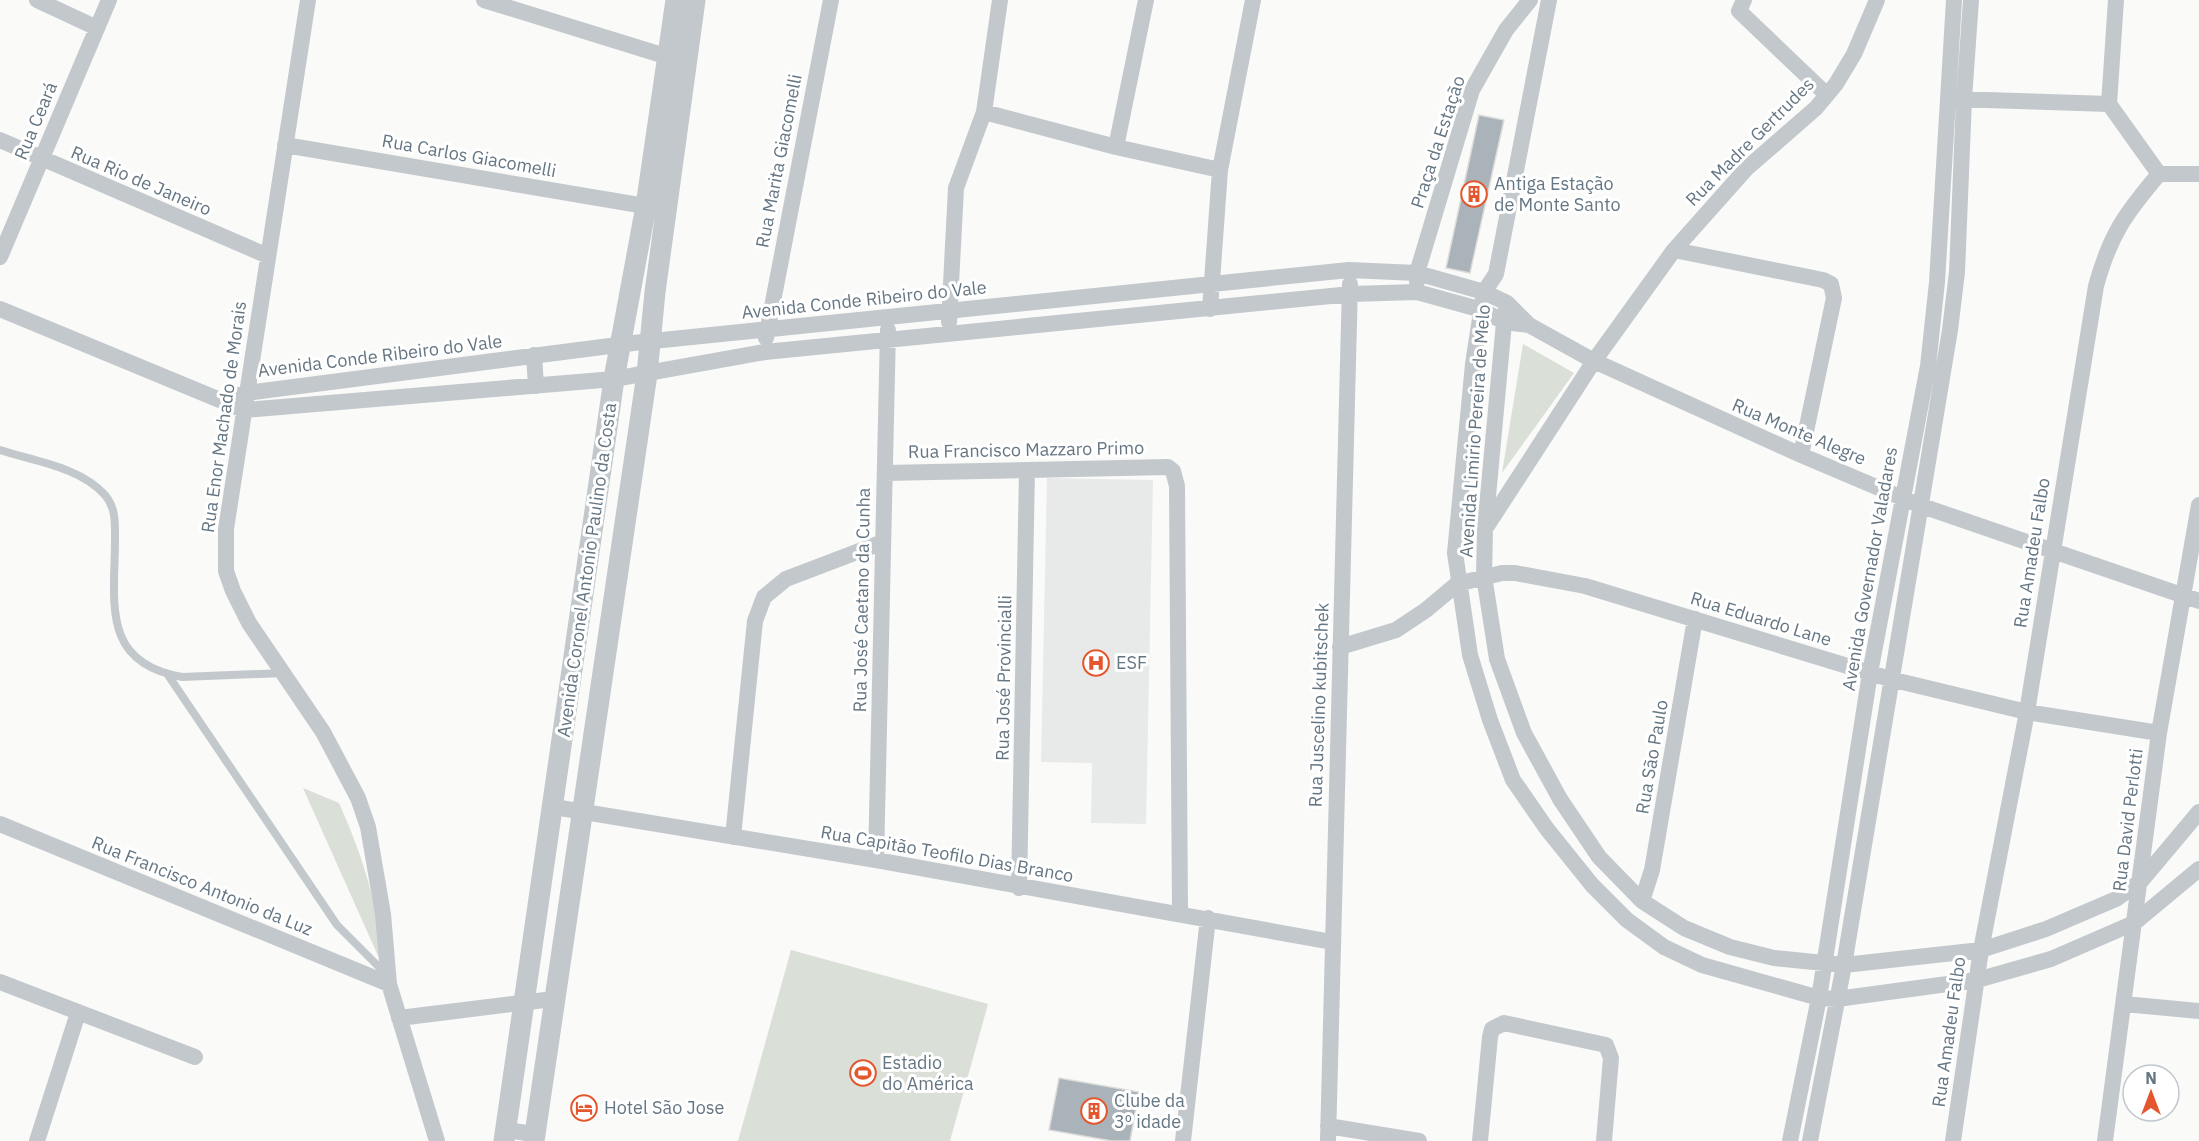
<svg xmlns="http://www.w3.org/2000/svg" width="2199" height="1141" viewBox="0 0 2199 1141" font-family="'IBM Plex Sans',sans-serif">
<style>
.built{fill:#e8e9e9}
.green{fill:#dadfd7}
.building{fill:#aab3b9;stroke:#dcdcda;stroke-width:1.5}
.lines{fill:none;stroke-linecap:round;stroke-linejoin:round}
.service{stroke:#c3c8cc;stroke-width:8}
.minor{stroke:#c3c8cc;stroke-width:16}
.tertiary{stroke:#c3c8cc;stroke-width:21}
.labels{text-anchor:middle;stroke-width:6;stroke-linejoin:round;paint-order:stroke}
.street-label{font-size:18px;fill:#657683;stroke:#fff}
.poi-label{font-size:18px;fill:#657683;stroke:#fff;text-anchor:start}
</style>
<rect width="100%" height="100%" fill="#fafaf8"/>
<path class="built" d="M 1047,478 L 1153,480 L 1146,824 L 1091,823 L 1092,763 L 1041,762 Z"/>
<path class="green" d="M 1523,344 L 1574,373 L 1502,473 Z
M 303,788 L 339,803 C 365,862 377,902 383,967 Z
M 791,950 L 988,1004 L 950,1141 L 738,1141 Z"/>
<path class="building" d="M 1479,115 L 1504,120 L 1470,273 L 1446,268 Z
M 1059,1078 L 1139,1092 L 1130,1141 L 1112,1141 L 1049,1130 Z"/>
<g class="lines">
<path class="service" d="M 0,450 C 34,461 80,467 105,495 C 116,508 115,523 115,539 C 115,601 100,663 182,677 L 284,673
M 168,675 L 337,925 L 386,974"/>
<path class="minor" d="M 37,0 L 97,28
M 308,0 L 226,529 L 226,571 L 233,591 L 249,623 L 323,732 L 358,798 L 368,827 L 383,914 L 389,984 L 437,1141
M 484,0 L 678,60
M 1549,0 L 1496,274 L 1484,292 L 1473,364 L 1455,553 L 1470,655 L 1490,720 L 1513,780 L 1547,829 L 1592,885 L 1627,920 L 1664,947 L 1702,965 L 1819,998 L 1837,999 L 1977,980 L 2051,959 L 2134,923 L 2199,869
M 1744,0 L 1739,11 L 1827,95
M 1954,99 L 2109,104
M 984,112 L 1116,147 L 1220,170
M 0,140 L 268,256
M 285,145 L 657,208
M 1116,147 L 1146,0
M 2159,174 L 2199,174
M 1674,250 L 1823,280 L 1831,284 L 1834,298 L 1801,455
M 0,257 L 109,0
M 1417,282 L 1417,273 L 1472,90 L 1506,30 L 1530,0
M 0,309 L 244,410 L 614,379 L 765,352 L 1351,294 L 1417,292 L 1482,310 L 1504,322 L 1529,325
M 1210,309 L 1220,170 L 1253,0
M 1505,312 L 1485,529 L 1484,576 L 1497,659 L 1524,733 L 1560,799 L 1599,857 L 1642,901 L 1684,928 L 1730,947 L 1774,958 L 1844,965 L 1981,950 L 2046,929 L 2116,899 L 2141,881 L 2199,812
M 949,322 L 956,188 L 984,112 L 1000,0
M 766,338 L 831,0
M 534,355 L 536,386
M 221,400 L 246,393 L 633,343 L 1349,270 L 1417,273 L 1484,292 L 1507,303 L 1529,325 L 1594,361 L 1801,455 L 1919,505 L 2199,601
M 885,473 L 1168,467 L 1173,471 L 1177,486 L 1180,914
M 1487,526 L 1594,361 L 1674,250 L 1747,168 L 1816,108 L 1836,84 L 1854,54 L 1877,0
M 1340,647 L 1396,630 L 1426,610 L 1457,584 L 1502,573 L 1515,573 L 1585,586 L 1890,679 L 2027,712 L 2159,733
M 554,807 L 876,860 L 1332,942
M 0,824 L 389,984
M 733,837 L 755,621 L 764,597 L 786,579 L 883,542
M 876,860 L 888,330
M 1019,888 L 1027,470
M 1642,901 L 1652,870 L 1695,619
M 0,982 L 195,1057
M 2124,1004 L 2199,1011
M 399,1018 L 553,999
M 1328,1126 L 1419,1141
M 505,1130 L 535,1134
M 37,1141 L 78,1013
M 1183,1141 L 1208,918
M 1328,1141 L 1350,284
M 1480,1141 L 1490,1037 L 1492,1029 L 1504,1023 L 1606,1045 L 1611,1058 L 1604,1141
M 1790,1141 L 1819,998 L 1870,673 L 1928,366 L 1937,282 L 1954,0
M 1810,1141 L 1844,965 L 1950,330 L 1957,272 L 1964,99 L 1971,0
M 1953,1141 L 1981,950 L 2027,712 L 2096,286 C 2110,235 2125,214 2159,174 L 2109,104 L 2116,0
M 2105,1141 L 2159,733 L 2199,505"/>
<path class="tertiary" d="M 504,1141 L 614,379 L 646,206 L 676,0
M 534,1141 L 647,374 L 655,292 L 695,0"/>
</g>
<defs>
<g id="building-ring" transform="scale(1.35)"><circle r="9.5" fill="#fff" stroke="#e4572e" stroke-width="1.5"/><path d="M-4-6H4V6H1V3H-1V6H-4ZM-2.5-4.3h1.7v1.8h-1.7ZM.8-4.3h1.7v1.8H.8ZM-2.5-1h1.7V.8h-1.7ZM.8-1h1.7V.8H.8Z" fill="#e4572e"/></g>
<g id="hospital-ring" transform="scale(1.35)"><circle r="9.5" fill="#fff" stroke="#e4572e" stroke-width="1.5"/><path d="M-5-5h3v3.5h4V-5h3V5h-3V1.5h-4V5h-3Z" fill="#e4572e"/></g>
<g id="stadium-ring" transform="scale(1.35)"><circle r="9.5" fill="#fff" stroke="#e4572e" stroke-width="1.5"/><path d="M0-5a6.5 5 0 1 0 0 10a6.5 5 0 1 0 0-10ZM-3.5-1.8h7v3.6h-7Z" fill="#e4572e"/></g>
<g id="hotel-ring" transform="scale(1.35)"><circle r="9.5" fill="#fff" stroke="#e4572e" stroke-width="1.5"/><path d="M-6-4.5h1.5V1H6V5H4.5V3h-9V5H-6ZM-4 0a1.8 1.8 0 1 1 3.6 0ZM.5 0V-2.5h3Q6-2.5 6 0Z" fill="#e4572e"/></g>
</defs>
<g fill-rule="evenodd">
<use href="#building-ring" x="1474" y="194"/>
<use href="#hospital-ring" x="1096" y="663"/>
<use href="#stadium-ring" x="863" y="1073"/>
<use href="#hotel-ring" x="584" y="1108"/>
<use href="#building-ring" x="1094" y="1111"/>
</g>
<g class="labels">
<g class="street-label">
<text transform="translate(36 121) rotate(-67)" y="6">Rua Ceará</text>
<text transform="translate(1438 142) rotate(-72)" y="6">Praça da Estação</text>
<text transform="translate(1750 142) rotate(-45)" y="6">Rua Madre Gertrudes</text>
<text transform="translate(469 156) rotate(10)" y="6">Rua Carlos Giacomelli</text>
<text transform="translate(779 161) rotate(-79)" y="6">Rua Marita Giacomelli</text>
<text transform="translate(141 181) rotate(23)" y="6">Rua Rio de Janeiro</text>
<text transform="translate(864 300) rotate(-6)" y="6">Avenida Conde Ribeiro do Vale</text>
<text transform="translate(380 356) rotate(-7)" y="6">Avenida Conde Ribeiro do Vale</text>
<text transform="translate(224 417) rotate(-82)" y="6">Rua Enor Machado de Morais</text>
<text transform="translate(1475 431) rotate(-86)" y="6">Avenida Limirio Pereira de Melo</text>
<text transform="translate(1799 432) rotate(23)" y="6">Rua Monte Alegre</text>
<text transform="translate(1026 450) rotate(-1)" y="6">Rua Francisco Mazzaro Primo</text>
<text transform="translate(2032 553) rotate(-81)" y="6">Rua Amadeu Falbo</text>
<text transform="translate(1870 569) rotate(-80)" y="6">Avenida Governador Valadares</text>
<text transform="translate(587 570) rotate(-82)" y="6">Avenida Coronel Antonio Paulino da Costa</text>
<text transform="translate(862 600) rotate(-89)" y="6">Rua José Caetano da Cunha</text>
<text transform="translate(1761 619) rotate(17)" y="6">Rua Eduardo Lane</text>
<text transform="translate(1004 678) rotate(-89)" y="6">Rua José Provincialli</text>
<text transform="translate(1319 705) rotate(-88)" y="6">Rua Juscelino kubitschek</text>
<text transform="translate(1652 757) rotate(-80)" y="6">Rua São Paulo</text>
<text transform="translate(2128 820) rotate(-83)" y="6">Rua David Perlotti</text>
<text transform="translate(947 854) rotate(10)" y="6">Rua Capitão Teofilo Dias Branco</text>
<text transform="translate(202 886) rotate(22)" y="6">Rua Francisco Antonio da Luz</text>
<text transform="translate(1949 1032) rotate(-82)" y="6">Rua Amadeu Falbo</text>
</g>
<g class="poi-label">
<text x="1494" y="190">Antiga Estação<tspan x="1494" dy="21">de Monte Santo</tspan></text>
<text x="1116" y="669">ESF</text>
<text x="882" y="1069">Estadio<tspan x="882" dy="21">do América</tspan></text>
<text x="1114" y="1107">Clube da<tspan x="1114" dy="21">3º idade</tspan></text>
<text x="604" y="1114">Hotel São Jose</text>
</g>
</g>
<g transform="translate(2151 1093)"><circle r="28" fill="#ffffff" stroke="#c1c8cd" stroke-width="1.5"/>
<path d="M0-4.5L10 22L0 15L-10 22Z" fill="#e4572e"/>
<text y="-9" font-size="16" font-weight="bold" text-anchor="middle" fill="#657683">N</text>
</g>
</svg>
